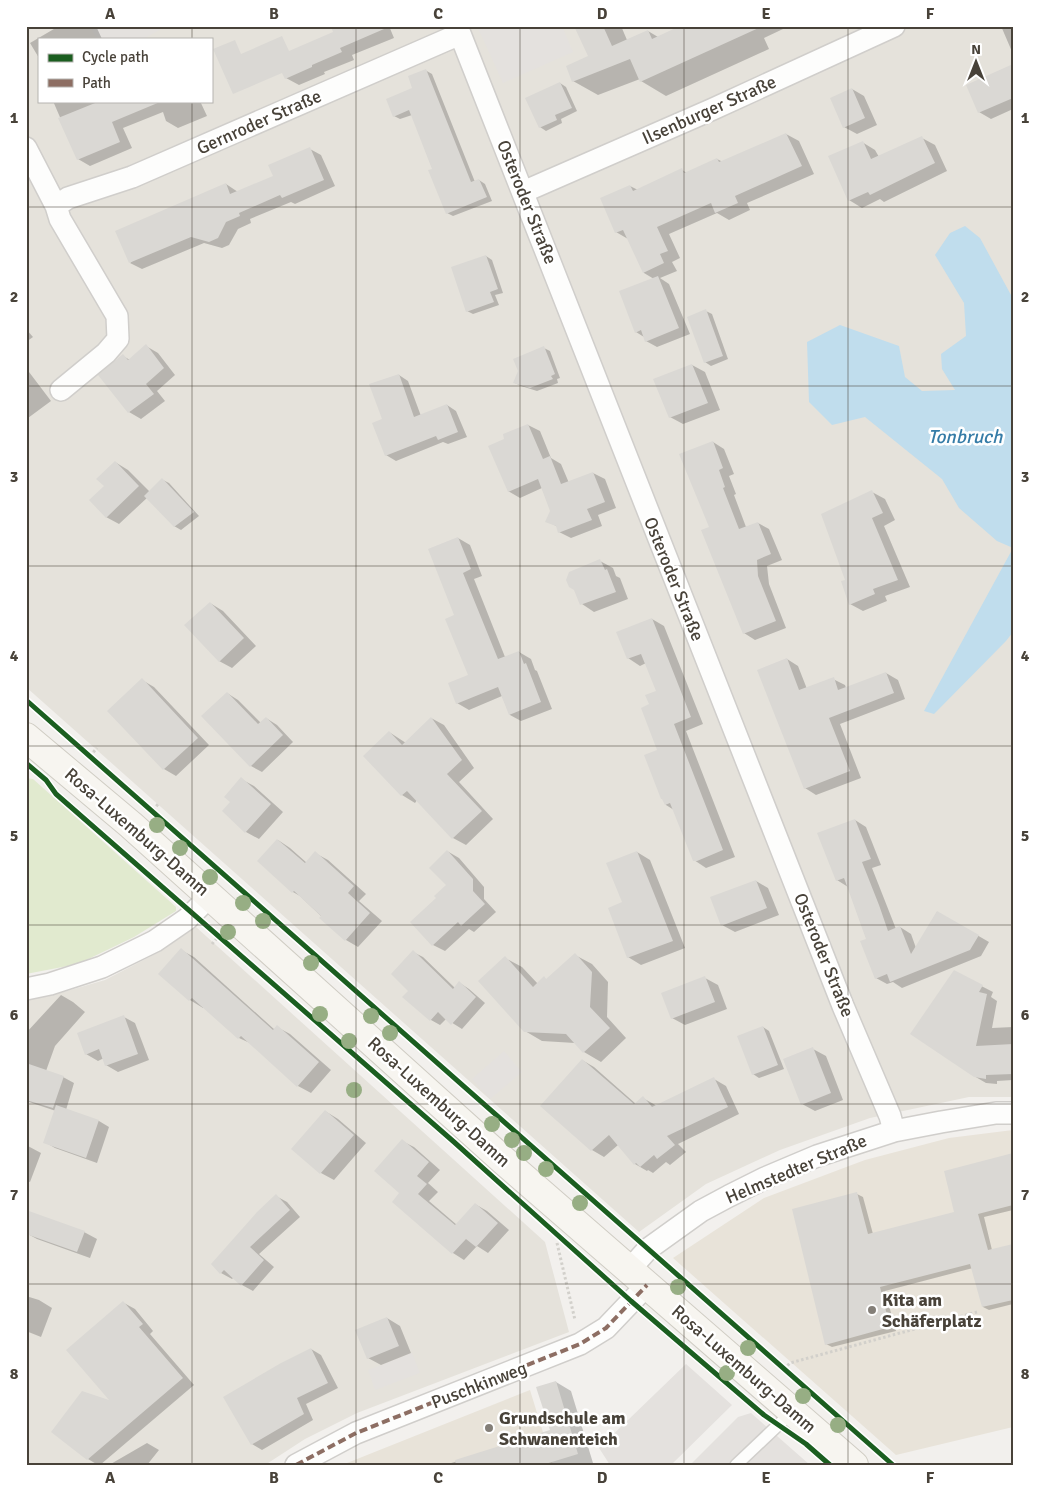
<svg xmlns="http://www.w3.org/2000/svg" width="1039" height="1491" viewBox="0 0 1039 1491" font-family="Signika,sans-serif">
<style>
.residential{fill:#e5e2db;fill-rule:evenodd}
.education{fill:#e8e3d9}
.green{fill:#e1eacf}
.parking{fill:#e4e1de}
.water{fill:#c0dded}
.shadow{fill:#0003}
.building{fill:#dad8d4}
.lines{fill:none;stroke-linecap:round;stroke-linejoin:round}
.lane-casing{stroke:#d0cecb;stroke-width:14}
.street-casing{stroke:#d0cecb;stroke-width:24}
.secondary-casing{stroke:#d0cdc4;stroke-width:30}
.path{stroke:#d2d0cb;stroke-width:3;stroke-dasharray:2.5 2.5;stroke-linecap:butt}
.lane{stroke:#fdfdfc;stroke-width:11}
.street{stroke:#fdfdfc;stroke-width:21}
.secondary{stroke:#f7f5f0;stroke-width:28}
.quiet{stroke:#8d6e63;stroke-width:4;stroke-dasharray:8 4;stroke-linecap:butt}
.cycleway-casing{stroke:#fff;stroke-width:8}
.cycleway{stroke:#1b5e20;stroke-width:5}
.tree{fill:#97ae84}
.grid{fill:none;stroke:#484239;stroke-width:1;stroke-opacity:0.55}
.poi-dot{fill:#847f78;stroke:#fff;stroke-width:2}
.labels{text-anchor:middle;stroke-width:5;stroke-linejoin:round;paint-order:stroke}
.street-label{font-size:18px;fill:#484239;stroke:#fff}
.poi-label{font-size:18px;font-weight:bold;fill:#484239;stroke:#fff;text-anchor:start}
.water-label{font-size:19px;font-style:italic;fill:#357ca7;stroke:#fff}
.neatline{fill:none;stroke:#484239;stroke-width:2}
.grid-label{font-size:16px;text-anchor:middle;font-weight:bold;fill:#484239}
</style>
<rect width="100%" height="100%" fill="#f2f0ed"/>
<path class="residential" d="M 26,26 L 1013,26 L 1013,1097 L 969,1097 L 870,1118 L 780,1150 L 706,1184 L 639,1232 L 26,687 ZM 39,39 L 211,39 L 211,101 L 39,101 Z
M 196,927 L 545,1242 L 569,1332 L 357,1413 L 305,1439 L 265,1465 L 26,1465 L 26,1000 L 50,996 L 105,980 L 161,951 Z"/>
<path class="education" d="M 1013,1130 L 1013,1427 L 896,1455 L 673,1258 L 764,1198 L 849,1166 L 865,1160 L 949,1138 Z
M 530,1390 L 553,1465 L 342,1465 Z"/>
<path class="green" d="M 26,778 L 33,779 L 176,907 L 176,911 L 134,937 L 78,964 L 26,974 Z"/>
<path class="parking" d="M 100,26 L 166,26 L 144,39 L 97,39 L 92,30 Z
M 477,26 L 562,26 L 573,52 L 503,83 Z
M 504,1051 L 522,1072 L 490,1099 L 472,1079 Z
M 412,1353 L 420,1373 L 375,1390 L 368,1370 Z
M 686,1364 L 732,1405 L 671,1465 L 610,1465 L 599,1448 Z
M 751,1413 L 810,1465 L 690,1465 L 738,1417 Z"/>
<path class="water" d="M 965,226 L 980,238 L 1011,295 L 1013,296 L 1013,548 L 997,541 L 959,508 L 942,479 L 865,417 L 832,425 L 809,402 L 807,342 L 840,325 L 899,346 L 905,377 L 922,391 L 955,390 L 942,369 L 941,354 L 966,336 L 964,303 L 935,255 L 950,233 Z
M 1013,548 L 1013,632 L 1006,641 L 934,714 L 924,711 Z"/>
<path class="shadow" d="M 59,26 L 96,26 L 102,39 L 39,39 L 39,58 L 30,43 Z
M 389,26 L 394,38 L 352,55 L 354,60 L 324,72 L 325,74 L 299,85 L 286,78 L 277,57 Z
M 576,26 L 621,26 L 627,40 L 648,31 L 658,37 L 683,26 L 781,26 L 783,29 L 764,38 L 769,49 L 666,96 L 641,81 L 640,79 L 598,95 L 573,81 L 590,57 Z
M 1001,26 L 1013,26 L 1013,54 Z
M 425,70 L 432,74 L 475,182 L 479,180 L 485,184 L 492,201 L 453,216 L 447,213 L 433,170 L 412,115 L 400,119 L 394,116 Z
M 1013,71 L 1013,109 L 991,119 L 979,112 Z
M 560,83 L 566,87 L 577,111 L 561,119 L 562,123 L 546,131 L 540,127 Z
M 852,89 L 864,96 L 877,125 L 857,134 L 844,127 Z
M 53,101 L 200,101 L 207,116 L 178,128 L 166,121 L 163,112 L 123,128 L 132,148 L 90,166 L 78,159 Z
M 786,134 L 799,141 L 814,174 L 747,203 L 750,210 L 729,220 L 717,213 L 669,234 L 680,258 L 672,262 L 677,271 L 660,278 L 669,284 L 690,334 L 657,347 L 646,341 L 644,337 L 636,332 L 654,279 L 644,273 L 628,239 L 616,232 L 630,186 L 638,190 L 682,170 L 687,173 L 717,159 L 723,162 Z
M 922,138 L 935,145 L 947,171 L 884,202 L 880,199 L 862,208 L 849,200 L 862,142 L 875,150 L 879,157 Z
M 310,149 L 321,155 L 335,186 L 295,204 L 291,202 L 250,219 L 251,223 L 238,229 L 229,245 L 222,248 L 204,243 L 142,269 L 130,263 L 226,184 L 238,192 L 274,177 Z
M 486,256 L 492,260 L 503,293 L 495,295 L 499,305 L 473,314 L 467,311 Z
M 706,311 L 712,314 L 728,359 L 711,366 L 705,362 Z
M 26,329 L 33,337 L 26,342 Z
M 146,346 L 158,353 L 175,375 L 157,391 L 165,401 L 141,419 L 129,412 L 100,376 L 123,356 L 130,360 Z
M 544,348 L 550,351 L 560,378 L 557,379 L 558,383 L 537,391 L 521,386 L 515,383 L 520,371 Z
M 692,365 L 705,372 L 720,410 L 683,424 L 670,417 Z
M 26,368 L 51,401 L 28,418 L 26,416 Z
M 399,375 L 408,381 L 421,416 L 447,405 L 456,411 L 467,437 L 448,444 L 443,442 L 396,461 L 386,455 L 383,420 Z
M 528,425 L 540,431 L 551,458 L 561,464 L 569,483 L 593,473 L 605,479 L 616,508 L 598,515 L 602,526 L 571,538 L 559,532 L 558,527 L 547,521 L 551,511 L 542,488 L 520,498 L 508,491 L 506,440 Z
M 713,442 L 724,449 L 734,474 L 729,476 L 736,494 L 734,495 L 746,527 L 758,523 L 769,529 L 782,560 L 767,566 L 769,584 L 786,628 L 755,640 L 744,633 L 710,528 Z
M 115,462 L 128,470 L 150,492 L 163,480 L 169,483 L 199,516 L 181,530 L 174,526 L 148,497 L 119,524 L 106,517 L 105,486 Z
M 872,492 L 885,499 L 895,520 L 884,526 L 910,587 L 885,596 L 887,601 L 863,611 L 850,604 L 846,580 Z
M 458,538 L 470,545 L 482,576 L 474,579 L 505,657 L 519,652 L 531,659 L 535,670 L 537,671 L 552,709 L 521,721 L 510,715 L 502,696 L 469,710 L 457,703 L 469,676 L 456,616 Z
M 600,561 L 613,568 L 616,576 L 620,578 L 628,599 L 594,612 L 582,604 L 575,589 Z
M 210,603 L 223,611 L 256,646 L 232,668 L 219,661 Z
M 652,619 L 664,626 L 703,724 L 686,731 L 735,857 L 706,868 L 694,860 L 674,810 L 666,805 L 659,750 L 650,705 L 657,691 L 646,663 L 640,666 L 628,658 Z
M 787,659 L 798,666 L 807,689 L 833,679 L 845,685 L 846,688 L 886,673 L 898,680 L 905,699 L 840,724 L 861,778 L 816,795 L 805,788 Z
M 142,680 L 154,687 L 209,745 L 176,776 L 164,769 Z
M 227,693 L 238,700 L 261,723 L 266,718 L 277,725 L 293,742 L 262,772 L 251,766 Z
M 431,718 L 444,725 L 474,768 L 459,782 L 493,819 L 466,845 L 453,838 L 417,800 L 415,803 L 402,795 L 365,756 L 389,732 L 406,743 Z
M 241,779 L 254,786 L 283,812 L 259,839 L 246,832 L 232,802 Z
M 855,820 L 866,827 L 881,865 L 872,868 L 896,929 L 900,927 L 911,934 L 916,948 L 937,912 L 989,942 L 981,956 L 902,988 L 893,982 L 887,984 L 876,978 L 867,940 L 848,887 L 837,880 Z
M 278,840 L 290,848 L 307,863 L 315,853 L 328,860 L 366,894 L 359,901 L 382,921 L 358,947 L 346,940 L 300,896 L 293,892 Z
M 447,851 L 459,858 L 484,887 L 484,899 L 496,912 L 474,932 L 469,929 L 445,951 L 433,945 L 448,885 Z
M 637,852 L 650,860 L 685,948 L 641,965 L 628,957 Z
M 756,881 L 768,888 L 779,915 L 735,932 L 722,925 Z
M 181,950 L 194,957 L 275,1030 L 277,1027 L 290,1034 L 331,1070 L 311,1093 L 298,1086 L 252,1044 L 239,1038 L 204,1006 L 203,1008 L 190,1000 L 160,973 Z
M 413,952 L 423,957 L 455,988 L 460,983 L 469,989 L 485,1003 L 462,1029 L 446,1019 L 440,1025 L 431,1020 Z
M 575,955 L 592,964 L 608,982 L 607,1017 L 626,1038 L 601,1062 L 584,1052 L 575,1043 L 542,1041 L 525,1031 L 505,958 L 522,967 L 538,984 L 544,978 L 547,980 Z
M 954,972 L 993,992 L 991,997 L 997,1001 L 992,1028 L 1013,1027 L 1013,1080 L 997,1081 L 997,1084 L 986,1083 L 974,1076 Z
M 705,978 L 718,985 L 727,1009 L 685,1025 L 672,1018 Z
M 61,995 L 73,1002 L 85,1012 L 55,1046 L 46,1071 L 63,1077 L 74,1083 L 66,1110 L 99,1121 L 109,1127 L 97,1163 L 55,1148 L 45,1142 L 56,1111 L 26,1101 L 26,1033 Z
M 124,1017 L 135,1023 L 149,1060 L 118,1072 L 106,1065 L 104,1058 L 98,1061 L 86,1054 Z
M 763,1027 L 769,1031 L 784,1069 L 759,1078 L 753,1074 Z
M 813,1049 L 826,1056 L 843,1100 L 815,1111 L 802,1104 Z
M 582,1060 L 594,1067 L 636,1104 L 643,1098 L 657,1106 L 714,1079 L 726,1086 L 739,1114 L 678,1144 L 686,1152 L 670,1165 L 666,1162 L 653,1173 L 648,1170 L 647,1171 L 635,1164 L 618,1145 L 604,1157 L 592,1150 Z
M 325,1111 L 338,1119 L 366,1143 L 334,1180 L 321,1173 Z
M 402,1141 L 414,1147 L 440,1170 L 428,1183 L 438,1192 L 429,1201 L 457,1225 L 475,1204 L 487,1211 L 509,1230 L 488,1253 L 477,1246 L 464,1260 L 453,1253 L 401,1193 Z
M 26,1145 L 41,1153 L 30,1182 L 26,1181 Z
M 1013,1157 L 1013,1210 L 984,1217 L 992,1250 L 1013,1245 L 1013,1304 L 989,1310 L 983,1307 L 973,1268 L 885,1291 L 896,1331 L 832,1347 L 826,1344 L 857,1194 L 863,1197 L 873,1234 L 956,1213 Z
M 276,1196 L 287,1202 L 300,1217 L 259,1254 L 274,1267 L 253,1291 L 242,1285 L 234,1277 L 232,1279 L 221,1273 Z
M 84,1232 L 97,1239 L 90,1258 L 37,1239 L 26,1233 Z
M 26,1296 L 39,1300 L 52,1308 L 41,1337 L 26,1331 Z
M 124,1303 L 135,1309 L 153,1331 L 150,1334 L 194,1385 L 100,1465 L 98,1465 L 88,1459 L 113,1403 Z
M 387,1318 L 400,1326 L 411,1353 L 381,1365 L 368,1358 Z
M 311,1349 L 321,1355 L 338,1388 L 306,1404 L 313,1420 L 262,1450 L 252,1444 Z
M 556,1382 L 571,1391 L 593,1463 L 586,1465 L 445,1465 L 552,1431 Z
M 147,1443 L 159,1450 L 147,1465 L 109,1465 Z"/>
<path class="building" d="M 331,26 L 391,26 L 340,48 L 342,52 L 312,65 L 312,67 L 285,79 L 282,73 L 233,94 L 213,49 L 235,40 L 241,54 L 282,36 L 289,51 L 333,32 Z
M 574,26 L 603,26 L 612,46 L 648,30 L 652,39 L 680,26 L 763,26 L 640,82 L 630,59 L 572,82 L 566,66 L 588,56 Z
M 1013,64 L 1013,98 L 978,113 L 966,85 Z
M 426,69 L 471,182 L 479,179 L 487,197 L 446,214 L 428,170 L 432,169 L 409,110 L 393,117 L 386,99 L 412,88 L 408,76 Z
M 560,82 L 572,108 L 555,115 L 557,120 L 539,128 L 525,98 Z
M 852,88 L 865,118 L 843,128 L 830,98 Z
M 100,101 L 160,102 L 112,122 L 120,142 L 77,160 L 58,118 Z
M 786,133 L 802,166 L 735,196 L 738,203 L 715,213 L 711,203 L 657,227 L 668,251 L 660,254 L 664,263 L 643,273 L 623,230 L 615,233 L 600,198 L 630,185 L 633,191 L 682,168 L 684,173 L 717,158 L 719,162 Z
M 922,136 L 935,163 L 870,195 L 868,192 L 848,201 L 828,156 L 863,141 L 871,159 Z
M 310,147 L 324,180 L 282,198 L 280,195 L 239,213 L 240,216 L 226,222 L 218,238 L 209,242 L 191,237 L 129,263 L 115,231 L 226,183 L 230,194 L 273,176 L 268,165 Z
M 486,255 L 498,289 L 490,292 L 494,302 L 466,312 L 451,267 Z
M 658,276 L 679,328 L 645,342 L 641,330 L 635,333 L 619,291 Z
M 706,309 L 723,356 L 704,363 L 687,317 Z
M 146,344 L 164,368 L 146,384 L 154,394 L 128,413 L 98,375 L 123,354 L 128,360 Z
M 544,346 L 555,374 L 551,376 L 553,379 L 530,388 L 513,383 L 518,371 L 513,359 Z
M 692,364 L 708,403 L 669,418 L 653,379 Z
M 399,374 L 414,417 L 447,404 L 458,432 L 438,440 L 436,436 L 385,456 L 372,423 L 382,419 L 369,384 Z
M 528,424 L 543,459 L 550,456 L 561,484 L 593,472 L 605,502 L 587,509 L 592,520 L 558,533 L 556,526 L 545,522 L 550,511 L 538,479 L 508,492 L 488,446 L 504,439 L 503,434 Z
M 713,441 L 723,468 L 719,470 L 725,487 L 723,488 L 739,529 L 758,522 L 771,554 L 757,560 L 758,576 L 776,621 L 743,634 L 701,530 L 709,527 L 679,454 Z
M 115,461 L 139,486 L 106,518 L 89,500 L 104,486 L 96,479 Z
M 162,478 L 194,512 L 174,527 L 144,496 Z
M 872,490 L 883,513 L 872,518 L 898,580 L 873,589 L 875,594 L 849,605 L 841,581 L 845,580 L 821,514 Z
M 458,537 L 471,569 L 463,573 L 498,659 L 519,651 L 524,664 L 526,663 L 541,702 L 509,715 L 498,687 L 456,704 L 448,683 L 468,675 L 445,619 L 454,615 L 428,549 Z
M 600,559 L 605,570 L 607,569 L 616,592 L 580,605 L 574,590 L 569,587 L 566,580 L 569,572 Z
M 210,602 L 244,638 L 219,662 L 184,625 Z
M 652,618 L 691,717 L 674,724 L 723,850 L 697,861 L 693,861 L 670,803 L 665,805 L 662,799 L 661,799 L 644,755 L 657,750 L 641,708 L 649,704 L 645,695 L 656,691 L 641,654 L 627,659 L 616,632 Z
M 787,658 L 799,690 L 834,677 L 838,690 L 886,672 L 894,693 L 829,718 L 850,771 L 804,789 L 757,670 Z
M 142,678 L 198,738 L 163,770 L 107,711 Z
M 227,692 L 258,724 L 266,717 L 283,735 L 250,767 L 201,716 Z
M 431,717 L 462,760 L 447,774 L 482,811 L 452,839 L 407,791 L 401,796 L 363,756 L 389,731 L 402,745 Z
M 241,777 L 271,804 L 245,833 L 222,811 L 230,802 L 224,797 Z
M 855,819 L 871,859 L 862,862 L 879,905 L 888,931 L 900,926 L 911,954 L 937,911 L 979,935 L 970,950 L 890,982 L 887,974 L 875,979 L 860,941 L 866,939 L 844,878 L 836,881 L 817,833 Z
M 277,839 L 305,863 L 315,851 L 354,886 L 348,893 L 370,913 L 345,941 L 319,918 L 321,916 L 294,891 L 292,893 L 257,861 Z
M 447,850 L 473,879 L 473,891 L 485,904 L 461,926 L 458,922 L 432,946 L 410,922 L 436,898 L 434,896 L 446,885 L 429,868 Z
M 637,851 L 673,941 L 627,958 L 608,908 L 622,902 L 606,863 Z
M 756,880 L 767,908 L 721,926 L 710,897 Z
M 181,948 L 273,1030 L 277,1025 L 319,1062 L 297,1087 L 241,1036 L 238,1039 L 192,998 L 189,1001 L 158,974 Z
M 413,950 L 453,989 L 459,981 L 476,997 L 451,1025 L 438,1012 L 430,1021 L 402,997 L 408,991 L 391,974 Z
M 575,953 L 592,972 L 590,1007 L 610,1028 L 583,1053 L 566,1034 L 524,1032 L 478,981 L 505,956 L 533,987 L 544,976 L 546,979 Z
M 954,970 L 983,985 L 979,992 L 987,994 L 976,1046 L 1013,1044 L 1013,1074 L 986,1075 L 986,1079 L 974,1077 L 910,1034 Z
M 705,976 L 715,1002 L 671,1019 L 661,993 Z
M 124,1015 L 138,1054 L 105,1066 L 99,1049 L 85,1055 L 77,1033 Z
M 763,1026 L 778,1065 L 752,1075 L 737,1036 Z
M 813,1047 L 831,1093 L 801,1105 L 783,1059 Z
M 582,1059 L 634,1104 L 643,1096 L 652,1107 L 714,1077 L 728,1107 L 667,1136 L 675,1145 L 657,1159 L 654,1155 L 640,1167 L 636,1163 L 634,1165 L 609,1135 L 591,1151 L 540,1106 Z
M 26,1063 L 64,1076 L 53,1108 L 26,1100 Z
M 56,1105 L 99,1120 L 86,1158 L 43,1143 Z
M 325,1110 L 354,1135 L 320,1174 L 291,1149 Z
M 402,1139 L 429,1162 L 417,1176 L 427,1184 L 418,1194 L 455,1225 L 475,1203 L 498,1223 L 476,1247 L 466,1239 L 452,1254 L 392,1202 L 399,1193 L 374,1171 Z
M 1013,1153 L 1013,1205 L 978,1214 L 988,1250 L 1013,1244 L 1013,1300 L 982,1307 L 970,1264 L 880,1287 L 890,1327 L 825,1345 L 792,1209 L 857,1192 L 868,1234 L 954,1212 L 944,1171 Z
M 276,1194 L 290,1210 L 250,1247 L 264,1260 L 241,1286 L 224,1270 L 220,1274 L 211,1264 L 257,1212 Z
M 26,1210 L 85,1231 L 77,1252 L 26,1234 Z
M 123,1301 L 143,1324 L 139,1327 L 183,1378 L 87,1460 L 51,1432 L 82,1391 L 109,1400 L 66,1350 Z
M 387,1317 L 399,1346 L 367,1359 L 355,1330 Z
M 311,1348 L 328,1383 L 297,1398 L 304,1414 L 251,1445 L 223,1397 L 281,1363 Z
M 556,1381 L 578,1454 L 542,1465 L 456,1465 L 455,1460 L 550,1430 L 536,1387 Z"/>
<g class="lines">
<g class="lane-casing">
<path id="lane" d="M 736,1465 L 793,1411"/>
</g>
<g class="street-casing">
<path id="street" d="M 457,26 L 843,1006 L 890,1116 L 894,1131
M 26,148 L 56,206 L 60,219 L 117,316 L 118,339 L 106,353 L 61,390
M 523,192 L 713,109 L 894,26
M 56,206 L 68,198 L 132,177 L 460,34
M 26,989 L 50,984 L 102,967 L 155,941 L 187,919 L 210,896
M 630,1269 L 648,1249 L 701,1211 L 729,1196 L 765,1178 L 817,1156 L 894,1131 L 941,1122 L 996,1113 L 1013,1113
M 296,1465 L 356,1433 L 580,1344 L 606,1328 L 647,1285"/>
</g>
<g class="secondary-casing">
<path id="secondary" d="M 26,737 L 131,825 L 503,1160 L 854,1465"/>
</g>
<path class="path" d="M 90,756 L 97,748
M 153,810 L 159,803
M 212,944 L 218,937
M 557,1243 L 575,1320
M 784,1369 L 790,1363 L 977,1312"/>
<use href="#lane" class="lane"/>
<use href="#street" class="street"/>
<use href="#secondary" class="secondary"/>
<path class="quiet" d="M 296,1465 L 356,1433 L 580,1344 L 606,1328 L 647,1285"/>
<g class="cycleway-casing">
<path id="cycleway" d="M 26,700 L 893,1465
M 26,763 L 46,780 L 56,794 L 454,1142 L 631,1301 L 764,1415 L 806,1444 L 830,1465"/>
</g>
<use href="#cycleway" class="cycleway"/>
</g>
<g class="tree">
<circle cx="157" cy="825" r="8"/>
<circle cx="180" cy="848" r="8"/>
<circle cx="210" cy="877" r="8"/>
<circle cx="243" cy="903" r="8"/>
<circle cx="263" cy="921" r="8"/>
<circle cx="228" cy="932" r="8"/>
<circle cx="311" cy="963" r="8"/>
<circle cx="320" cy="1014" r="8"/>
<circle cx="371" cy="1016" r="8"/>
<circle cx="390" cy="1033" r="8"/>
<circle cx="349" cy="1041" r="8"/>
<circle cx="354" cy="1090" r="8"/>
<circle cx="492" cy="1124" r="8"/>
<circle cx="512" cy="1140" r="8"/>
<circle cx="524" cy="1153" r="8"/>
<circle cx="546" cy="1169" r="8"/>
<circle cx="580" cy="1203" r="8"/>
<circle cx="678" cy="1287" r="8"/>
<circle cx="748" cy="1348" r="8"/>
<circle cx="727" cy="1373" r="8"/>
<circle cx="803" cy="1396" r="8"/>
<circle cx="838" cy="1425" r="8"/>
</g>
<path class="grid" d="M 192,26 L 192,39M 356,26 L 356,1465M 520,26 L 520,1465M 684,26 L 684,1465M 848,26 L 848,1465M 192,101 L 192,1465M 26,207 L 1013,207M 26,386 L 1013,386M 26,566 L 1013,566M 26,746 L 1013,746M 26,925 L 1013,925M 26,1104 L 1013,1104M 26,1284 L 1013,1284"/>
<g class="poi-dot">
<circle cx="872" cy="1310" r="5"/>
<circle cx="489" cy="1428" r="5"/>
</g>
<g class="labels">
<g class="street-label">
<text transform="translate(709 110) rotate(-24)" y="6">Ilsenburger Straße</text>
<text transform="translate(259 122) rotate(-24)" y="6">Gernroder Straße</text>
<text transform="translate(527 202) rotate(68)" y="6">Osteroder Straße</text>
<text transform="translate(674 579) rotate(68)" y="6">Osteroder Straße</text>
<text transform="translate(137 832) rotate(41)" y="6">Rosa-Luxemburg-Damm</text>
<text transform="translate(824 955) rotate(68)" y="6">Osteroder Straße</text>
<text transform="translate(439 1102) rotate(42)" y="6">Rosa-Luxemburg-Damm</text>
<text transform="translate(796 1169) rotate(-23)" y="6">Helmstedter Straße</text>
<text transform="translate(744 1369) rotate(41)" y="6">Rosa-Luxemburg-Damm</text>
<text transform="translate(479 1385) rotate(-21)" y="6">Puschkinweg</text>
</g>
<g class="poi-label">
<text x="882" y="1306">Kita am<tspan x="882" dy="21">Schäferplatz</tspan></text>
<text x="499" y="1424">Grundschule am<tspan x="499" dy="21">Schwanenteich</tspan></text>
</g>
<g class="water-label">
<text x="965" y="443">Tonbruch</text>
</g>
</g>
<rect width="1039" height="1491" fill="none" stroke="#ffffff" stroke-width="55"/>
<rect x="38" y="38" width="175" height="65" fill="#ffffff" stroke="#b6b3b0"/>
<rect x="48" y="54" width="25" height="8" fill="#1b5e20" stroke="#b6b3b0"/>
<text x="82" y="62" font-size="15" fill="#484239">Cycle path</text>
<rect x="48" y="79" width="25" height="8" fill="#8d6e63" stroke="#b6b3b0"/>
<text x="82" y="88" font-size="15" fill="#484239">Path</text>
<g transform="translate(976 62)" stroke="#ffffff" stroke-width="4" paint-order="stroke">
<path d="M0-4L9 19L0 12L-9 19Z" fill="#484239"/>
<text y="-8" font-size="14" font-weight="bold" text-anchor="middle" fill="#484239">N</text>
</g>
<rect x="28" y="28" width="984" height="1436" class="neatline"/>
<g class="grid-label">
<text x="110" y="19">A</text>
<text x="274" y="19">B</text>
<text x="438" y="19">C</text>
<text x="602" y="19">D</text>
<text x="766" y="19">E</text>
<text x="930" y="19">F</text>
<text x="14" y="123">1</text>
<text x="1025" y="123">1</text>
<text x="14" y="302">2</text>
<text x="1025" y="302">2</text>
<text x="14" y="482">3</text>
<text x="1025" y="482">3</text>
<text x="14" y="661">4</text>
<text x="1025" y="661">4</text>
<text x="14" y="841">5</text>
<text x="1025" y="841">5</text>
<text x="14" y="1020">6</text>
<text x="1025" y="1020">6</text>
<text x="14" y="1200">7</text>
<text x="1025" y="1200">7</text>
<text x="14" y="1379">8</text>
<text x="1025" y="1379">8</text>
<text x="110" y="1483">A</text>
<text x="274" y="1483">B</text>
<text x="438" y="1483">C</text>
<text x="602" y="1483">D</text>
<text x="766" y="1483">E</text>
<text x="930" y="1483">F</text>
</g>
</svg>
